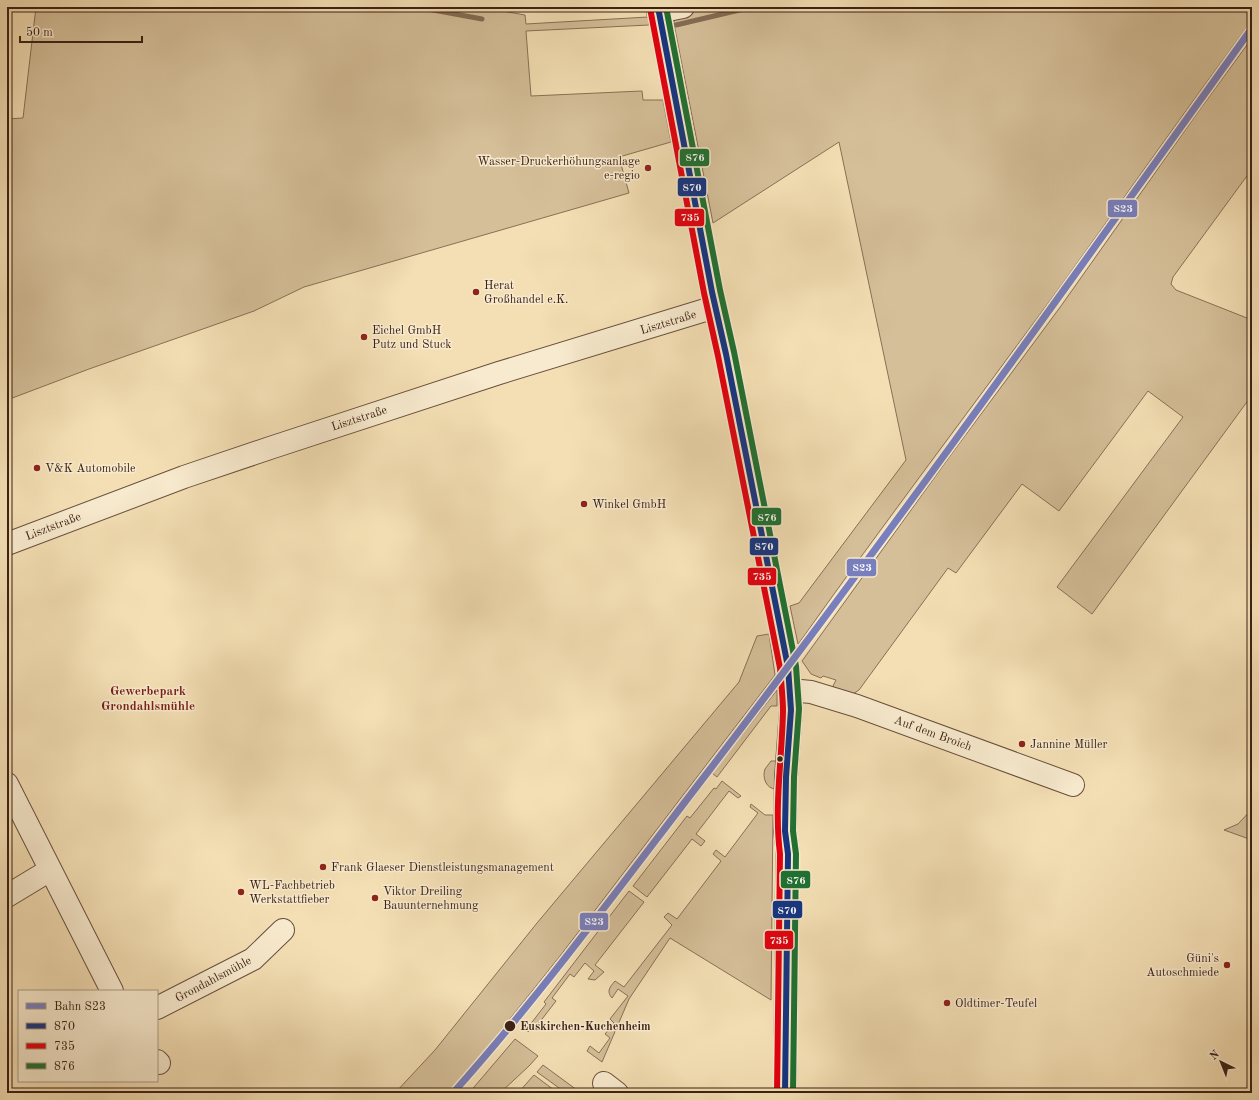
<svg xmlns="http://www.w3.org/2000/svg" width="1259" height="1100" viewBox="0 0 1259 1100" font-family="'Old Standard TT',serif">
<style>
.green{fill:#d5bf99;stroke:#887057}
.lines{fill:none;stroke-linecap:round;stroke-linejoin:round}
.stream{stroke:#846c54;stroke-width:5}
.minor-casing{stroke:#69503d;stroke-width:24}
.minor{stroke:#f8eace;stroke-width:22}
.bus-1-casing{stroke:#f8eace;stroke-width:9}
.bus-2-casing{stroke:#f8eace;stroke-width:9}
.bus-3-casing{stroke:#f8eace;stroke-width:9}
.bus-1{stroke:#143582;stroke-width:6}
.bus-2{stroke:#e3000f;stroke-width:6}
.bus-3{stroke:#207031;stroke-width:6}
.rail-1-casing{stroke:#f8eace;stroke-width:10}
.rail-1{stroke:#787fbc;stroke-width:7}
.poi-dot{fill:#8f2418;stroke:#f8eace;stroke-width:1.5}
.bus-dot{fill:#3b2115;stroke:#f8eace;stroke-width:1.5}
.labels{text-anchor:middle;stroke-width:3;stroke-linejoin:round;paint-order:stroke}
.poi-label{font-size:12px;fill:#3b2115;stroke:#f8eace;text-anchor:start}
.street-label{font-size:12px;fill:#3b2115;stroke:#f8eace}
.stop-label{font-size:12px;font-weight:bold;fill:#3b2115;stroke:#f8eace;text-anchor:start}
.neighbourhood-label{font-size:13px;font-weight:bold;fill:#7a1f14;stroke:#f8eace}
.line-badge{stroke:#f8eace;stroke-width:1.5}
.badge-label{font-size:11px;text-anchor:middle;font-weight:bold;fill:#fff}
</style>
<rect width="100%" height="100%" fill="#f4dfb4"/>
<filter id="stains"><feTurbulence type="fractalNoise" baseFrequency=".005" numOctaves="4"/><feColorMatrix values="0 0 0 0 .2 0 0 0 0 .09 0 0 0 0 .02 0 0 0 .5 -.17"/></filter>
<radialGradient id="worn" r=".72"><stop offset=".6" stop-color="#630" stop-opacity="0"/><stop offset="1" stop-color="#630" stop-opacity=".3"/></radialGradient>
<path class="green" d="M 36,7 L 480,7 L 525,15 L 526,24 L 648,17 L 649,25 L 526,31 L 531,96 L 642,91 L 643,100 L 663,100 L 671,142 L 619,157 L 629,193 L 304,287 L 254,311 L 89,369 L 7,400 L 7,119 L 23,118 Z
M 709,7 L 1252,7 L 1252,20 C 1187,108 1124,198 1060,287 C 973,406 884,523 799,643 L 798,644 L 790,606 L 799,603 L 906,460 L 839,142 L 713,223 L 674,24 L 674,19 L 682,14 Z
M 1252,38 L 1252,169 L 1173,277 L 1171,284 L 1176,290 L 1252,320 L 1252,395 L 1092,614 L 1057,587 L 1183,417 L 1148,391 L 1059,511 L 1022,484 L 956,573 L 948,568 L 859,690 L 853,694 L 836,690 L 833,686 L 836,680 L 823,676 L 821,678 L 811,674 L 802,661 L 950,456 L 1061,306 L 1198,112 Z
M 769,634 L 775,675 L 560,956 L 470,1069 L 448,1093 L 395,1093 L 435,1050 L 537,923 L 739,682 L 757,636 Z
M 777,690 L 777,706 L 771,706 L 717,777 L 712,773 Z
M 771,761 L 777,761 L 776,789 C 766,789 762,777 765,769 C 767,766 769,764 771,761 Z
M 722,781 L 741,796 L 738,798 L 729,791 L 696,834 L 705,841 L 701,846 L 692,839 L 647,897 L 633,886 L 687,816 L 690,818 L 714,788 L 716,789 Z
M 751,804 L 765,815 L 773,815 L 771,1000 L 670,938 L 629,999 L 602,1062 L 587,1051 L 590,1046 L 599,1053 L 610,1038 L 605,1034 L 614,1023 L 610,1019 L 628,996 L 618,989 L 612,998 C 606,991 610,987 615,981 L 624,987 L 672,925 L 664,917 L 668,913 L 677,919 L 721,861 L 713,854 L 716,850 L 725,857 L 758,813 L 750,807 Z
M 1252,809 L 1252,840 L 1224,830 L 1238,824 Z
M 776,828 L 778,828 L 777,1034 L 774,1035 Z
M 629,891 L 644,902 L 595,965 L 604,972 L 595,980 L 588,979 L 594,971 L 585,963 L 574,977 L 570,974 L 552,998 L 556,1001 L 539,1023 L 543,1027 L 538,1029 L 533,1026 L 528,1032 L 526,1030 L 546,1004 L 544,1002 Z
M 515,1039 L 538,1056 L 529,1066 L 500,1093 L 469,1093 Z
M 543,1065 L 581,1093 L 566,1093 L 537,1072 Z
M 534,1075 L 558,1093 L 518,1093 Z"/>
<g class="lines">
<path class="stream" d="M 417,7 L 482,19
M 676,25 L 748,8"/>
<g class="minor-casing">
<path id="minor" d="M 658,7 L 712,292 L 726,354 L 788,667 L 791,710 L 786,777 L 785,831 L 788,854 L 785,1093
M 658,12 L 683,7
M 7,544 L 184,477 L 273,447 L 499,373 L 715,307
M 790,690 L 811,692 L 857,706 L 1073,785
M 7,784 L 112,991
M 7,896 L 50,870
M 157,1008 L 253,959 L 283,930
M 157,1061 L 159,1063
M 604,1083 L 617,1093"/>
</g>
<use href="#minor" class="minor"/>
<g class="bus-1-casing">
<path id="bus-1" d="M 658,7 L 712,292 L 726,354 L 788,667 L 791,710 L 786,777 L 785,831 L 788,854 L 785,1093"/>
</g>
<g class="bus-2-casing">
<path id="bus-2" d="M 650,8 L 704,293 L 718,356 L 780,668 C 781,682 783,697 783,711 C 782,759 774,806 780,854 L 777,1093"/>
</g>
<g class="bus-3-casing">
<path id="bus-3" d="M 666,7 L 720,290 L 734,352 L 796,666 L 799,709 L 794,777 L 793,831 L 796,854 L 793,1093"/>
</g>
<use href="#bus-1" class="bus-1"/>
<use href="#bus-2" class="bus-2"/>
<use href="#bus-3" class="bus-3"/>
<g class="rail-1-casing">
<path id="rail-1" d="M 453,1093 C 545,990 627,877 711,768 C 897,525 1074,276 1252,28"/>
</g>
<use href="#rail-1" class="rail-1"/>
</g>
<g class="poi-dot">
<circle cx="648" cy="168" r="4"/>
<circle cx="476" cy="292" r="4"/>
<circle cx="364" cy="337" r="4"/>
<circle cx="37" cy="468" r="4"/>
<circle cx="584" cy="504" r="4"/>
<circle cx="1022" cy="744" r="4"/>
<circle cx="323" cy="867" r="4"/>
<circle cx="241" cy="892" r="4"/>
<circle cx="375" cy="898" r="4"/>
<circle cx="1227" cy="965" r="4"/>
<circle cx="947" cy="1003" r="4"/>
</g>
<g class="bus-dot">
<circle cx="780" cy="759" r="3.5"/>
<circle cx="510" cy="1026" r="6"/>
</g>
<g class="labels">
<g class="poi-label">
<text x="640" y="165" text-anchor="end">Wasser-Druckerhöhungsanlage<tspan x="640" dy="14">e-regio</tspan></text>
<text x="484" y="289">Herat<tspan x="484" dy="14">Großhandel e.K.</tspan></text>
<text x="372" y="334">Eichel GmbH<tspan x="372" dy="14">Putz und Stuck</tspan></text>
<text x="45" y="472">V&amp;K Automobile</text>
<text x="592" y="508">Winkel GmbH</text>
<text x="1030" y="748">Jannine Müller</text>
<text x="331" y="871">Frank Glaeser Dienstleistungsmanagement</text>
<text x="249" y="889">WL-Fachbetrieb<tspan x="249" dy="14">Werkstattfieber</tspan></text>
<text x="383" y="895">Viktor Dreiling<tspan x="383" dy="14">Bauunternehmung</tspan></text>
<text x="1219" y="962" text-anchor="end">Güni's<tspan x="1219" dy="14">Autoschmiede</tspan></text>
<text x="955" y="1007">Oldtimer-Teufel</text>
</g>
<g class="street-label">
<text transform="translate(668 322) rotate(-17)" y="4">Lisztstraße</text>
<text transform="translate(359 418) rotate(-18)" y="4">Lisztstraße</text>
<text transform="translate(53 526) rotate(-21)" y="4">Lisztstraße</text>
<text transform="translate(933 733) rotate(20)" y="4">Auf dem Broich</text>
<text transform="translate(213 979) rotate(-28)" y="4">Grondahlsmühle</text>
</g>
<g class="stop-label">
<text x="520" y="1030">Euskirchen-Kuchenheim</text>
</g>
<g class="neighbourhood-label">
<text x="148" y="695">Gewerbepark<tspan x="148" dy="15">Grondahlsmühle</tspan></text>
</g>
</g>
<g class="line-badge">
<rect x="679" y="148" width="31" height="19" rx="4" fill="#207031"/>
<rect x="677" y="177" width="30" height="20" rx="4" fill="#143582"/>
<rect x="1107" y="199" width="31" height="19" rx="4" fill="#787fbc"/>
<rect x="674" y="208" width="31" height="19" rx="4" fill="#e3000f"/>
<rect x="751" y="507" width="31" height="19" rx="4" fill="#207031"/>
<rect x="749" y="537" width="30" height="19" rx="4" fill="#143582"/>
<rect x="846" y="558" width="31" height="19" rx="4" fill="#787fbc"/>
<rect x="747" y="567" width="30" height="19" rx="4" fill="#e3000f"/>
<rect x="780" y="870" width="31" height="19" rx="4" fill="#207031"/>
<rect x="772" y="900" width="31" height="19" rx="4" fill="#143582"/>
<rect x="579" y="912" width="30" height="19" rx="4" fill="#787fbc"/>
<rect x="764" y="930" width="30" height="20" rx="4" fill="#e3000f"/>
</g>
<g class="badge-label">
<text x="695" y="161">876</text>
<text x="692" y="191">870</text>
<text x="1123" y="212">S23</text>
<text x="690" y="221">735</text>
<text x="767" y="521">876</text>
<text x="764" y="550">870</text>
<text x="862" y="571">S23</text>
<text x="762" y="580">735</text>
<text x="796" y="884">876</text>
<text x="787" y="914">870</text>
<text x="594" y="925">S23</text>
<text x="779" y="944">735</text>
</g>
<rect width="1259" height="1100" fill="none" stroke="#f4dfb4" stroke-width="24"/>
<rect x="8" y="8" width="1243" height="1084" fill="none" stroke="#3b2115" stroke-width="2"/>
<rect x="12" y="12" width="1235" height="1076" fill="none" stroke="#3b2115"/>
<rect x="18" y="990" width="140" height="92" fill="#f8eace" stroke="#ac9a84"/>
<rect x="26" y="1003" width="20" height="6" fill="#787fbc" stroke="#ac9a84"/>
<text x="54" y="1010" font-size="12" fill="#3b2115">Bahn S23</text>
<rect x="26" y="1023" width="20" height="6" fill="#143582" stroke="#ac9a84"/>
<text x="54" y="1030" font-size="12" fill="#3b2115">870</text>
<rect x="26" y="1043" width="20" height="6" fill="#e3000f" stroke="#ac9a84"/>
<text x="54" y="1050" font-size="12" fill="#3b2115">735</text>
<rect x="26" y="1063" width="20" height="6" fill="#207031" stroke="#ac9a84"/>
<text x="54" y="1070" font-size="12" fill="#3b2115">876</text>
<g transform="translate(1221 1062) rotate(317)" stroke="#f8eace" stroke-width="3" paint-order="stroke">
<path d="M0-3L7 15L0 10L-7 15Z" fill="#3b2115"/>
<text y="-6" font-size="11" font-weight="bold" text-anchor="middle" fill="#3b2115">N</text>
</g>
<path d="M20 36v6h122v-6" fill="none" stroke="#3b2115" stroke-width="2"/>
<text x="26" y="36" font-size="12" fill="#3b2115" stroke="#f8eace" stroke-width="3" paint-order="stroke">50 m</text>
<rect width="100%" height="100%" filter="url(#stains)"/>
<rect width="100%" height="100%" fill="url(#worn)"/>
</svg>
